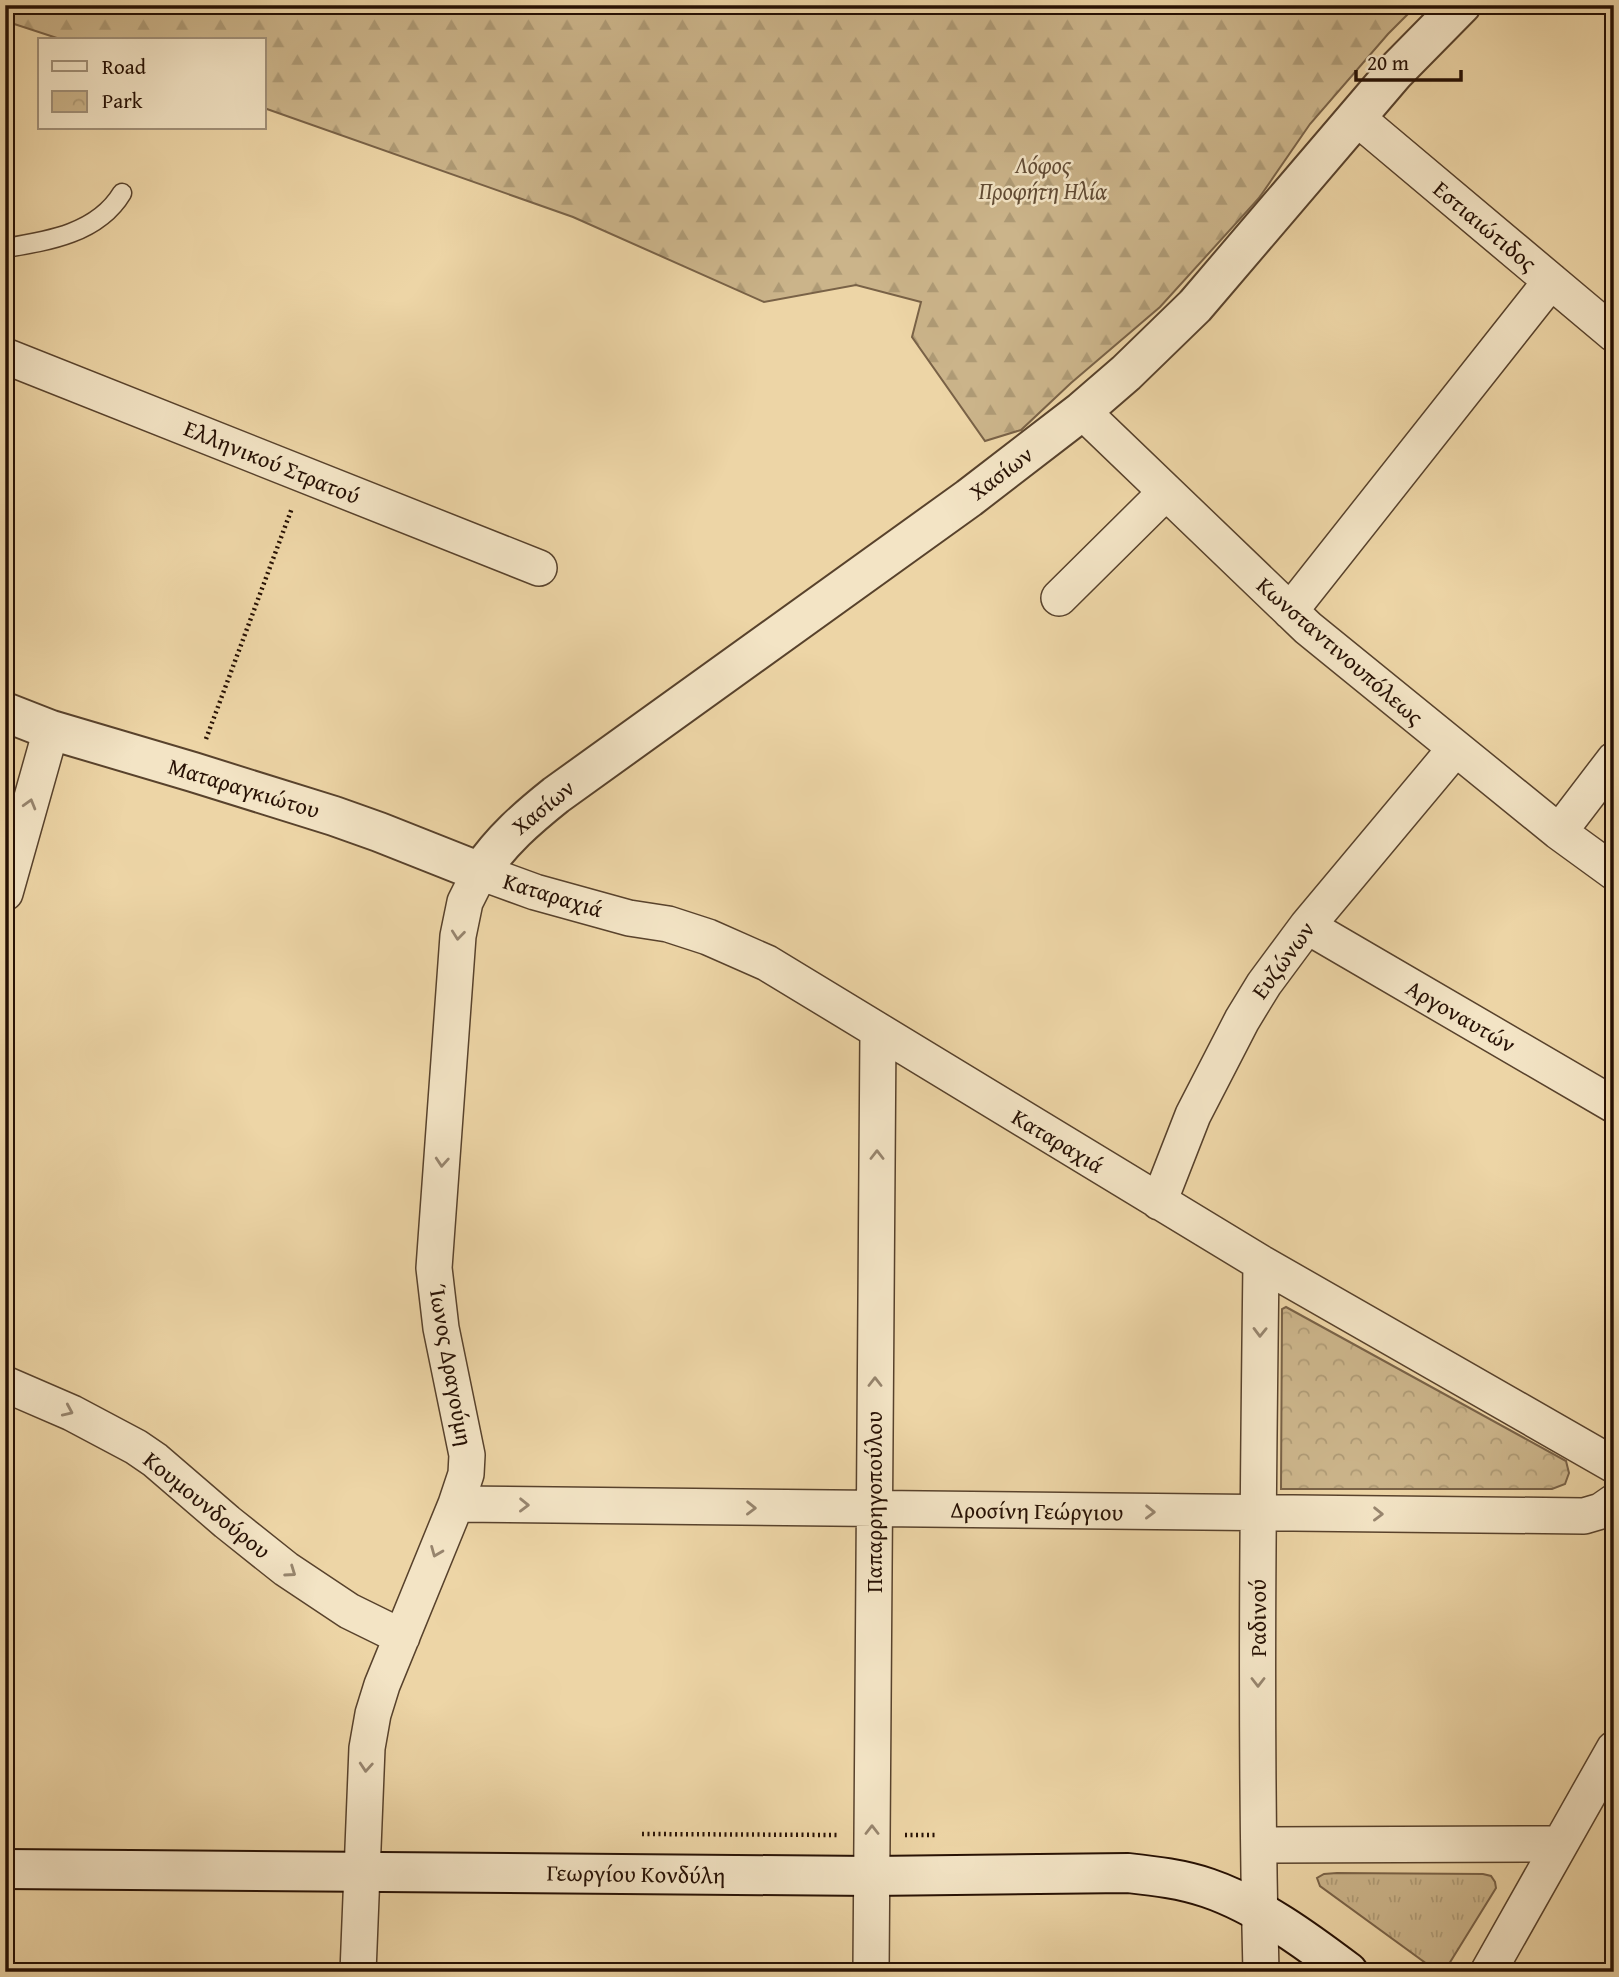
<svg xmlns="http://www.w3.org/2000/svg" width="1619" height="1977" viewBox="0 0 1619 1977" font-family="'Gentium Book Plus',serif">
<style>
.grass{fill:url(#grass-tufts);stroke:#796247;stroke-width:2}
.forest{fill:url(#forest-firs);stroke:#796247;stroke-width:2}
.park{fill:url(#park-crowns);stroke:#796247;stroke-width:2}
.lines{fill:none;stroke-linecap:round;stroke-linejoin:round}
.service-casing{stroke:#58422c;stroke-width:21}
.minor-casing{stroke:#58422c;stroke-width:38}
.tertiary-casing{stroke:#58422c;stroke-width:42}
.secondary-casing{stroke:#271104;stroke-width:42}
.path{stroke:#271104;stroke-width:4.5;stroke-dasharray:2 3.5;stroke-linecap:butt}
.service{stroke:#f3e4c5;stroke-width:18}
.minor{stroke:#f3e4c5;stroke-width:35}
.tertiary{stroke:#f3e4c5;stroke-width:38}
.secondary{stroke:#f3e4c5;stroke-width:38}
.oneway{stroke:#97856e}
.labels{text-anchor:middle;stroke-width:5;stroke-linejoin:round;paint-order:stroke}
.park-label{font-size:23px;font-style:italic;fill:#604a33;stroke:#f3e4c5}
.street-label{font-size:23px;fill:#271104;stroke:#f3e4c5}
</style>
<defs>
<pattern id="grass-tufts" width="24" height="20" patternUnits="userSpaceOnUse" patternTransform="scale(1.75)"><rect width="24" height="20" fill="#cbb48a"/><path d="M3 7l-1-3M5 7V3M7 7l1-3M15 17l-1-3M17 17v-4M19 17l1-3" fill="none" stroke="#ae9a75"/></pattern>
<pattern id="forest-firs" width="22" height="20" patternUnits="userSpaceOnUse" patternTransform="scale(1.75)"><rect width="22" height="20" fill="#cbb48a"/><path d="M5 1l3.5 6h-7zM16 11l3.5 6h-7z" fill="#ae9a75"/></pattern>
<pattern id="park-crowns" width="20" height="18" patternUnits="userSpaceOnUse" patternTransform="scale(1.75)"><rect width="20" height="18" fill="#cbb48a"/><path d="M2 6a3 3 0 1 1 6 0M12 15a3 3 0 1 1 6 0" fill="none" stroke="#ae9a75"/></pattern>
</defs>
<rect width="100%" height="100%" fill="#edd5a6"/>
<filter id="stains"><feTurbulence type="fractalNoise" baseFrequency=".00286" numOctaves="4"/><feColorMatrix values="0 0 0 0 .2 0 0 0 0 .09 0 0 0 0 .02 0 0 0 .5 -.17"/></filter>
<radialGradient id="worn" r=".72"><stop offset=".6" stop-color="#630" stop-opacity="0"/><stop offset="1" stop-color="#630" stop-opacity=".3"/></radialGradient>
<path class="grass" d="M 1337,1873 L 1483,1874 L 1491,1876 L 1495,1882 L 1496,1888 L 1444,1972 L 1438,1972 L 1320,1886 L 1317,1878 L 1324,1874 Z"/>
<path class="forest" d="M 5,5 L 1417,5 L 1388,34 L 1310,124 L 1259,198 L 1160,307 L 1071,383 L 1021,430 L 985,441 L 912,337 L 921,302 L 856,285 L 764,302 L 573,217 L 264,108 L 264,40 L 63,40 L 5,21 Z"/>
<path class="park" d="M 1286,1307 L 1566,1461 L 1569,1473 L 1565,1484 L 1552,1489 L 1281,1489 L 1282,1309 Z"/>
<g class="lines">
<g class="service-casing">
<path id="service" d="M 5,248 C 49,241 98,233 122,193"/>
</g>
<g class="minor-casing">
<path id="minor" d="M 1357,118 L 1614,334
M 5,356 L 539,568
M 1082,411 L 1308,628 L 1559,832 L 1614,872
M 1059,598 L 1166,492
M 1290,611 L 1551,281
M 1559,832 L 1614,760
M 5,893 L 51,730
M 1307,926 L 1614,1105
M 1159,1202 L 1193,1115 L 1242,1020 L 1264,984 L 1307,926 L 1455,749
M 5,1384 L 72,1413 L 136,1447 L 155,1460 L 227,1522 L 286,1569 L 349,1611 L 402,1637
M 456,1504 L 1584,1516 L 1601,1511 L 1614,1502
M 1259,1845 L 1560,1844
M 358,1972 L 367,1748 L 373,1714 L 382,1685 L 456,1504 L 466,1474 L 467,1455 L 441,1328 L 434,1268 L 458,936 L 465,902 L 480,872 L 535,892 L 629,918 L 668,924 L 708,937 L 767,963 L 1261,1263 L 1614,1465
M 871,1972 L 878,1032
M 1261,1972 C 1255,1736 1258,1499 1261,1263
M 1488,1972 L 1614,1749"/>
</g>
<g class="tertiary-casing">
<path id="tertiary" d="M 5,712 L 51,730 L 193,772 L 334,816 L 379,832 L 480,872 C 502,840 526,819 556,795 L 969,498 L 1082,411 L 1126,373 L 1195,306 L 1394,73 L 1461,5"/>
</g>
<g class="secondary-casing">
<path id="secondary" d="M 5,1869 L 872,1876 L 1128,1873 C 1155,1876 1182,1879 1208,1888 C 1258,1905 1307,1941 1348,1972"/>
</g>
<path class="path" d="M 206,739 L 292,508
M 642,1834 L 837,1835
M 905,1835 L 938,1835"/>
<use href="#service" class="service"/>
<use href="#minor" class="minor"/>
<use href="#tertiary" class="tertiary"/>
<use href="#secondary" class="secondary"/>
</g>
<defs><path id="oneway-chevron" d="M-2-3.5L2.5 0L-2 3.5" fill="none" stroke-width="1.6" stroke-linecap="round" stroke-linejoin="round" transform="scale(1.75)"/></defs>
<g class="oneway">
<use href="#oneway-chevron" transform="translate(30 804) rotate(-74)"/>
<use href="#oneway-chevron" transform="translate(458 935) rotate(96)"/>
<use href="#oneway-chevron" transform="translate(877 1155) rotate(-90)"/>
<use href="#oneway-chevron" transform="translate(442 1162) rotate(94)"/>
<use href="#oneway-chevron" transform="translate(1260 1332) rotate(91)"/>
<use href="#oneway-chevron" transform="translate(875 1382) rotate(-90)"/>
<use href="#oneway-chevron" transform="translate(68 1411) rotate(24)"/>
<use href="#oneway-chevron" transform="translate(524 1505) rotate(1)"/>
<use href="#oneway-chevron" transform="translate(751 1508) rotate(1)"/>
<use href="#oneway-chevron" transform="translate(1150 1512) rotate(1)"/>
<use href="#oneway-chevron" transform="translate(1378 1514) rotate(1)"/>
<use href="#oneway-chevron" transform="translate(436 1552) rotate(112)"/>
<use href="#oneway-chevron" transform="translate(291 1572) rotate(35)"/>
<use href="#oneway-chevron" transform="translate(1258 1682) rotate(90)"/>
<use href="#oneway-chevron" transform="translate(366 1767) rotate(94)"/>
<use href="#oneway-chevron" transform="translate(872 1830) rotate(-90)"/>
</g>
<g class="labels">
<g class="park-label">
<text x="1043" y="173">Λόφος<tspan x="1043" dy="26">Προφήτη Ηλία</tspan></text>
</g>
<g class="street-label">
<text transform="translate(1485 226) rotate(40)" y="8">Εστιαιώτιδος</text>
<text transform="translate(272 462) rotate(22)" y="8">Ελληνικού Στρατού</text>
<text transform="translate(1001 473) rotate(-37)" y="8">Χασίων</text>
<text transform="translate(1340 651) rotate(41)" y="8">Κωνσταντινουπόλεως</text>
<text transform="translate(244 788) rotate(17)" y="8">Ματαραγκιώτου</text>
<text transform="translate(543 807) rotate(-39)" y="8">Χασίων</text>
<text transform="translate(553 895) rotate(17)" y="8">Καταραχιά</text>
<text transform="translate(1283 960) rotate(-54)" y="8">Ευζώνων</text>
<text transform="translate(1461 1016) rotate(30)" y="8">Αργοναυτών</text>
<text transform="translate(1058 1141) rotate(31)" y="8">Καταραχιά</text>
<text transform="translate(451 1365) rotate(80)" y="8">Ίωνος Δραγούμη</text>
<text transform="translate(874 1502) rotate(-90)" y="8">Παπαρρηγοπούλου</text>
<text transform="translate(207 1505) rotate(39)" y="8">Κουμουνδούρου</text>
<text transform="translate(1037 1511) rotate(1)" y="8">Δροσίνη Γεώργιου</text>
<text transform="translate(1258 1618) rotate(-90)" y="8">Ραδινού</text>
<text transform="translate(636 1874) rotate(1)" y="8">Γεωργίου Κονδύλη</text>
</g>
</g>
<rect width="1619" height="1977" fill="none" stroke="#edd5a6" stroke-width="28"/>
<rect x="7" y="7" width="1605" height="1963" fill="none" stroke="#271104" stroke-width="3.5"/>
<rect x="14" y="14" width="1591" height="1949" fill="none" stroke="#271104" stroke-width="2"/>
<rect x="38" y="38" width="228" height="91" fill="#f3e4c5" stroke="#a19078" stroke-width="2"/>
<rect x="52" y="61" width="35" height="10" fill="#f3e4c5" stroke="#a19078" stroke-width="2"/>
<text x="102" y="74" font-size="21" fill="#271104">Road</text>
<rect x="52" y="91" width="35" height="21" fill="url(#park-crowns)" stroke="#a19078" stroke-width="2"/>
<text x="102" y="108" font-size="21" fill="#271104">Park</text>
<path d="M1356 70v10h105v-10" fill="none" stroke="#271104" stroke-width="3.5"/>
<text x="1367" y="70" font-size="21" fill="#271104" stroke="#f3e4c5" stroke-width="5" paint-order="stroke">20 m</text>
<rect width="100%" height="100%" filter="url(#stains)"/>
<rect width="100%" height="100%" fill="url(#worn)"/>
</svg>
